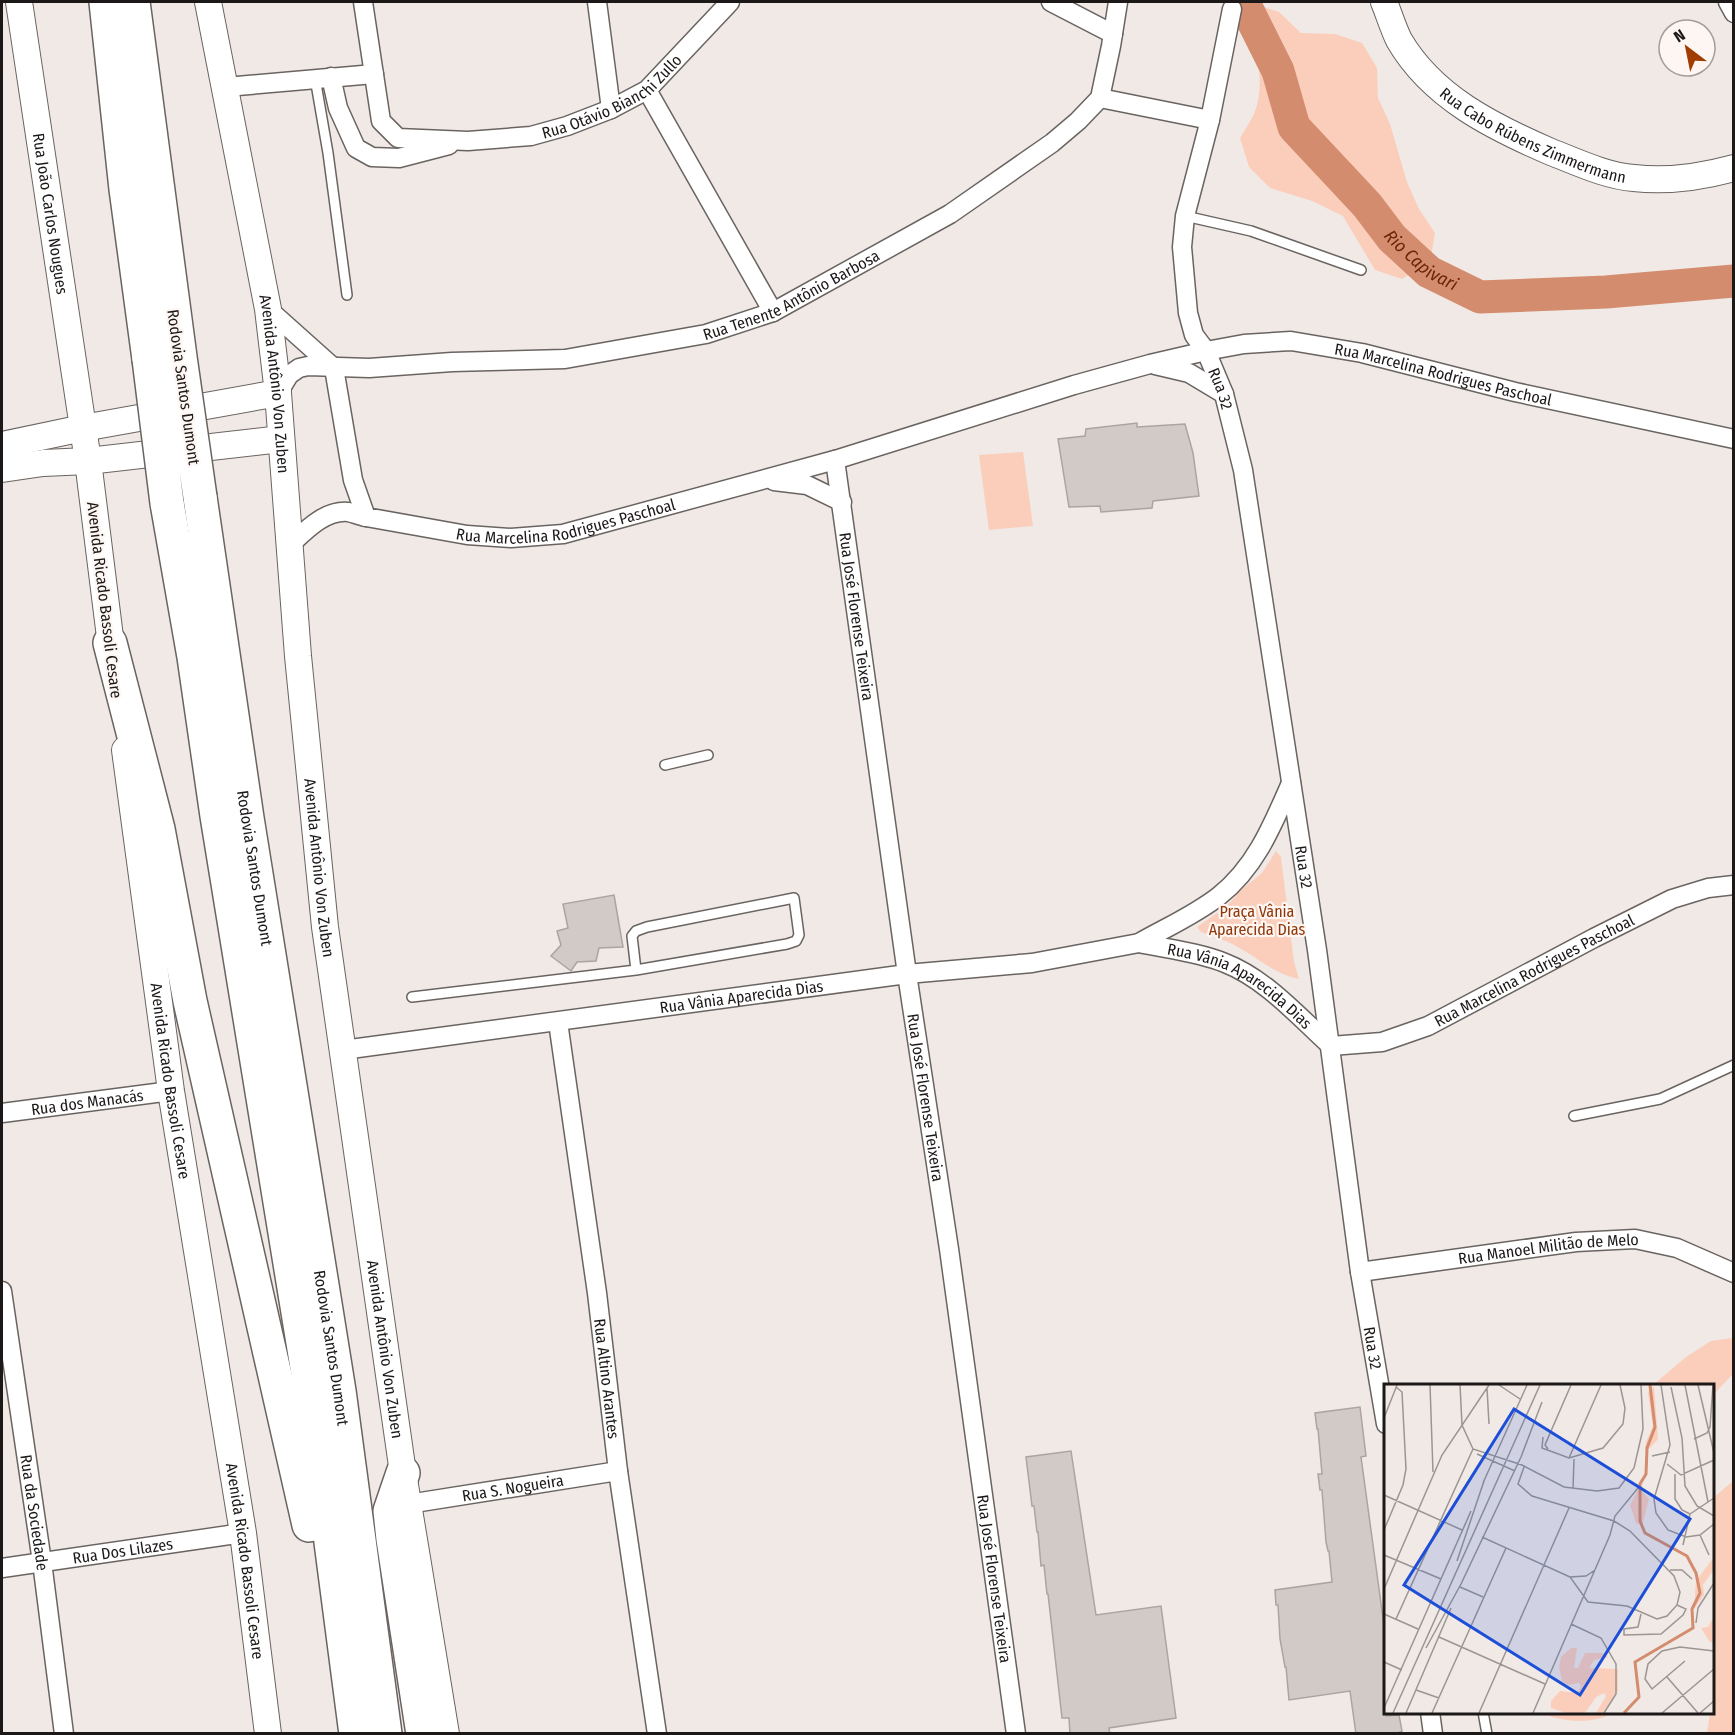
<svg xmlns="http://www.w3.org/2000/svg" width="1735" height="1735" viewBox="0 0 1735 1735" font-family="'Fira Sans Condensed',sans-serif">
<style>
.green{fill:#fbcebb}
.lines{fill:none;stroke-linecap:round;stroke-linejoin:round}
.river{stroke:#d48c6e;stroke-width:33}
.building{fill:#d2cac7;stroke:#aca4a2;stroke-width:1.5}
.lane-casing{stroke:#6a6461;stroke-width:12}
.street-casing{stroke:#6a6461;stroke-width:21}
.secondary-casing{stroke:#6a6461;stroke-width:28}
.highway-casing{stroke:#6a6461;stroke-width:36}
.lane{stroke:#fff;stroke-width:9}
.street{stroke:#fff;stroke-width:18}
.secondary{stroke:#fff;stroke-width:26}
.highway{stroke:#fff;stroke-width:33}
.highway-bridge-casing{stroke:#6a6461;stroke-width:36;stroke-linecap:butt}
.highway-bridge{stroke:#fff;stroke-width:33}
.labels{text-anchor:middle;stroke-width:4.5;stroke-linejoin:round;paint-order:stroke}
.street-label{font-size:16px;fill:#1b1817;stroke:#fef6f3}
.park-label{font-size:16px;fill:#8e380a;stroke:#fef6f3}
.water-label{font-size:18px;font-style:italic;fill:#692806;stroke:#fef6f3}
.inset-river{fill:none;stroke:#d48c6e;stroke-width:3}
.inset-road{fill:none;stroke:#9b9593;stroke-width:1.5}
.view{fill:#1d4ed8;fill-opacity:0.15;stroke:#1d4ed8;stroke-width:3}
.inset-edge{fill:none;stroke:#1b1817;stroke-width:3}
</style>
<rect width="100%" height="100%" fill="#f0e9e5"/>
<path class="green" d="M 1252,3 L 1279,12 L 1301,33 L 1335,34 L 1362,43 L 1377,68 L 1378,98 L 1390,124 L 1407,182 L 1419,209 L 1435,233 L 1430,262 L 1402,279 L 1375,270 L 1343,216 L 1312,201 L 1270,188 L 1249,167 L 1240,138 C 1245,130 1250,122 1254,114 C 1268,79 1254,37 1239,5 Z
M 1023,452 L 1033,526 L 989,530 L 979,455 Z
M 1276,851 L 1281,857 L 1294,962 L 1299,979 C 1274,974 1258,958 1236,946 C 1225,940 1213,936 1201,932 L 1197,927 L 1226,907 L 1241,890 L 1262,873 Z
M 1733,1338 L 1733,1374 L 1713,1395 L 1712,1386 L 1653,1385 L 1686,1357 L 1711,1341 Z
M 1733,1481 L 1733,1733 L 1707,1733 L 1710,1713 L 1712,1712 L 1713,1498 Z
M 1543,1713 L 1613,1713 C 1594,1724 1562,1723 1543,1713 Z"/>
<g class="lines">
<path class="river" id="s1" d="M 1241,2 L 1248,11 L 1278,71 L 1294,127 L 1367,205 L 1392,238 L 1429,272 L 1480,297 L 1606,292 L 1734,281"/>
</g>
<path class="building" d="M 1137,423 L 1137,427 L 1185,424 L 1193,453 L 1199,496 L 1153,501 L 1152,508 L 1101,512 L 1100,506 L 1069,507 L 1058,439 L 1085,436 L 1086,429 Z
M 614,895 L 623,947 L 599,948 L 596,961 L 577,962 L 571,971 L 551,956 L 561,945 L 557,931 L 568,928 L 563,904 Z
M 1360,1407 L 1366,1456 L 1361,1457 L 1386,1640 L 1386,1716 L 1399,1715 L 1402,1731 L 1396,1734 L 1356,1734 L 1350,1691 L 1289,1700 L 1286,1667 L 1285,1667 L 1280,1639 L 1278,1605 L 1276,1605 L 1275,1590 L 1332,1582 L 1329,1551 L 1328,1551 L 1326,1542 L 1322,1490 L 1320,1490 L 1318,1474 L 1322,1474 L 1318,1429 L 1317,1429 L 1315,1413 Z
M 1071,1451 L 1096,1615 L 1161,1606 L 1176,1718 L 1109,1728 L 1110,1734 L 1070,1734 L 1069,1718 L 1062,1718 L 1048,1594 L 1047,1594 L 1044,1565 L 1041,1566 L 1038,1532 L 1037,1532 L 1034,1506 L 1032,1506 L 1026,1457 Z"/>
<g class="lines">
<g class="lane-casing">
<path id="lane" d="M 315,78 L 328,153 L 347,295
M 1185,216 L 1251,231 L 1361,270
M 665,765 L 708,755
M 412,997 L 636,970 L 787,944 L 796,941 L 799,935 L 794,898 L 647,927 L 636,931 L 632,936 L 636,970
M 1574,1116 L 1660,1099 L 1734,1065
M 1483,1712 L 1487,1734"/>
</g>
<g class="street-casing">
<g id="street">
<path id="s2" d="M 363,2 L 381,121 L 398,138 L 468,141 L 531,136 L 567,126 L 611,109 L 647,90 L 730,2"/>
<path d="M 597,2 L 611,109"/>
<path d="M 1051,2 L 1113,34"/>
<path d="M 1728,2 L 1734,13"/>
<path id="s3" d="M 1232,9 L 1210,120 L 1185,216 L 1182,247 L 1188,313 L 1194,335 L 1206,351 L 1224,394 L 1243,470 L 1317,950 L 1360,1272 L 1386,1424"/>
<path d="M 331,77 L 338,108 L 356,148 L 372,157 L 399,158 L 449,145"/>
<path d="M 226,87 L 374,74"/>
<path d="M 647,90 L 773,312"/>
<path d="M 1100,98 L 1210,120"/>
<path d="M 268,309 L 334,368"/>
<path d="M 1155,365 L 1189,373 L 1224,394"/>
<path id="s4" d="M 334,368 L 353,480 L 366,517 L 467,535 L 511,538 L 563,534 L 835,460 L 1074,385 L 1150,364 L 1206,351 L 1244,344 L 1291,341 L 1362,353 L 1515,392 L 1734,439"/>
<path id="s5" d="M 278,393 L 289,375 L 299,368 L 308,366 L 369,368 L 452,362 L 565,359 L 706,334 L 773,312 L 950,214 L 1052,143 L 1078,121 L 1100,98 L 1111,46 L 1118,2"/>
<path id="s6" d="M 835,460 L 907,974 L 949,1249 L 1016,1734"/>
<path d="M 774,481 L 807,485 L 842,502"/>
<path d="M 291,544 C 306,530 325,510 348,512 C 354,513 360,516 366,517"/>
<path id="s7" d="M 1291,783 C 1273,824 1256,867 1219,896 C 1195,915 1165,928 1139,943 C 1167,949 1198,952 1225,963 C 1266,979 1299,1017 1331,1046 L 1382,1042 L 1428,1026 L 1594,938 L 1672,899 L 1708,888 L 1734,885"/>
<path id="s8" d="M 558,1022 L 597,1293 L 618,1471 L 657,1734"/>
<path id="s9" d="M 343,1050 L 907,974 L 1032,963 L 1139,943"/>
<path id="s10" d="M 2,1113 L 171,1091"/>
<path id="s11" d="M 1360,1272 L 1576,1242 L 1635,1239 L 1677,1248 L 1734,1273"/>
<path id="s12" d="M 2,1291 L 42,1562 L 64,1734"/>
<path id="s13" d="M 408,1504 L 618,1471"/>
<path id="s14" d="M 2,1568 L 243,1533"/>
<path d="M 1430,1712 L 1433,1734"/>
</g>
</g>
<g class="secondary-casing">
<g id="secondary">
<path id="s15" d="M 19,2 L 88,461 L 113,661"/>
<path id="s16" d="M 208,2 L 268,309 L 278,393 L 298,656 L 325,927 L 403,1473 L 446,1734"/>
<path id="s17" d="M 1384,2 C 1389,14 1393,28 1399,40 C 1432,97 1493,127 1551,152 C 1577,162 1606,176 1634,178 C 1668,182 1701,177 1734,168"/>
<path d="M 2,445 L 83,428 L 278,393"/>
<path d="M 2,469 L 43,463 L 88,461 L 281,439"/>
<path id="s18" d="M 125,750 L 171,1091 L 243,1533 L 268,1734"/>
</g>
</g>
<g class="highway-casing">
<g id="highway">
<path d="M 106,2 L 126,189 L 149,359"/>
<path d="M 133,2 L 180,357"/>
<path id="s19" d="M 200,497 L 247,818 L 339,1391 L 385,1734"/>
<path d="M 167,503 L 194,657 L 217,816 L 313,1404 L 356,1734"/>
<path d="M 110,643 L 158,829 L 190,1001 L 309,1525"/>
<path d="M 403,1473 L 390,1511 L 393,1539 L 423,1734"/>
</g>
</g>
<use href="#lane" class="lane"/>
<use href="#street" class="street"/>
<use href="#secondary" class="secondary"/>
<use href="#highway" class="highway"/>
<g class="highway-bridge-casing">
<path id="highway-bridge" d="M 180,357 L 200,497
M 149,359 L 167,503"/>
</g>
<use href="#highway-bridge" class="highway-bridge"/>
</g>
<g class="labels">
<g class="street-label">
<text dy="6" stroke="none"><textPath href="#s2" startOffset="369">Rua Otávio Bianchi Zullo</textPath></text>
<text dy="6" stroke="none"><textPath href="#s17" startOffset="210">Rua Cabo Rúbens Zimmermann</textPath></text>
<text dy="6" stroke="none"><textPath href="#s15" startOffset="214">Rua João Carlos Nougues</textPath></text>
<text dy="6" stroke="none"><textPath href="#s5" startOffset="537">Rua Tenente Antônio Barbosa</textPath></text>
<text dy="6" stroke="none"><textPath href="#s4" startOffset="1262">Rua Marcelina Rodrigues Paschoal</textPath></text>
<text dy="6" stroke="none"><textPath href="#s16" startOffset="388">Avenida Antônio Von Zuben</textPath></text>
<text transform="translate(184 387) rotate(82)" y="6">Rodovia Santos Dumont</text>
<text dy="6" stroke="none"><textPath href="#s3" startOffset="393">Rua 32</textPath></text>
<text dy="6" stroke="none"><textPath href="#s4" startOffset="356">Rua Marcelina Rodrigues Paschoal</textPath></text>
<text transform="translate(105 600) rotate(83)" y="6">Avenida Ricado Bassoli Cesare</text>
<text dy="6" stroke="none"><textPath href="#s6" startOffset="158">Rua José Florense Teixeira</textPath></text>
<text dy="6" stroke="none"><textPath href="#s3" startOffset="879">Rua 32</textPath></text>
<text dy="6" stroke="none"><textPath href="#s19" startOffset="375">Rodovia Santos Dumont</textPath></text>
<text dy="6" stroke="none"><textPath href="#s16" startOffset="874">Avenida Antônio Von Zuben</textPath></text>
<text dy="6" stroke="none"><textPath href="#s7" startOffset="672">Rua Marcelina Rodrigues Paschoal</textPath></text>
<text dy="6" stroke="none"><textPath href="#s7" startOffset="340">Rua Vânia Aparecida Dias</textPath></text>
<text dy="6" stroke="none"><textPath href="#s9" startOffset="402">Rua Vânia Aparecida Dias</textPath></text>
<text dy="6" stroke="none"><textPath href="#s18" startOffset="334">Avenida Ricado Bassoli Cesare</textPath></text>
<text dy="6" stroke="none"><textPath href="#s6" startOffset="644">Rua José Florense Teixeira</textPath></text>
<text dy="6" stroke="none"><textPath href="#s10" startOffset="86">Rua dos Manacás</textPath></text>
<text dy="6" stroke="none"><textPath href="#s11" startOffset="190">Rua Manoel Militão de Melo</textPath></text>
<text dy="6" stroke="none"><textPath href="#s19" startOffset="861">Rodovia Santos Dumont</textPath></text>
<text dy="6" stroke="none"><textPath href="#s3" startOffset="1365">Rua 32</textPath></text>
<text dy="6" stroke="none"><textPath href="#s16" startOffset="1360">Avenida Antônio Von Zuben</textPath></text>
<text dy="6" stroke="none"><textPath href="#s8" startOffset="360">Rua Altino Arantes</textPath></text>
<text dy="6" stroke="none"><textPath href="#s13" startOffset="106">Rua S. Nogueira</textPath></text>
<text dy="6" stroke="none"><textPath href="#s12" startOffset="224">Rua da Sociedade</textPath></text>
<text dy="6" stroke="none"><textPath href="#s14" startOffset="122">Rua Dos Lilazes</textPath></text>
<text dy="6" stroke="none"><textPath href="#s18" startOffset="820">Avenida Ricado Bassoli Cesare</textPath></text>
<text dy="6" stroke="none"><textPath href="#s6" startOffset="1130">Rua José Florense Teixeira</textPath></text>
</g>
<g class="park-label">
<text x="1257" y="917">Praça Vânia<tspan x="1257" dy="18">Aparecida Dias</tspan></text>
</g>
<g class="water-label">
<text dy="6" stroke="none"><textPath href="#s1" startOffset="322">Rio Capivari</textPath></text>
</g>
</g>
<g transform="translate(1384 1384)">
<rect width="330" height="330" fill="#f0e9e5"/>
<path d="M 270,2 L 274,55 L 265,65 L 261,65 L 262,58 L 269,42 L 264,9 ZM 255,104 L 265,115 L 258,142 L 252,139 L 246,121 ZM 330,173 L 330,185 L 319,201 L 320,211 L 310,225 L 312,197 ZM 330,232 L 330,258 L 326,258 L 317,244 L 324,243 ZM 193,264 L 190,284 L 194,284 L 201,269 L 218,269 L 224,273 L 210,276 L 205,284 L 234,285 L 234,307 L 219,329 L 212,329 L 222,312 L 220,309 L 212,313 L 201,329 L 182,329 L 167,324 L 167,317 L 176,307 L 192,309 L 197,303 L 195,299 L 184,301 L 178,297 L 175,283 L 177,273 L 187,264 Z" fill="#fbcebb"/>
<path class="inset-river" d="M 240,329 L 255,313 L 251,278 L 309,244 L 308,225 L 316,209 L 312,189 L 303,172 L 261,149 L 256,137 L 256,100 L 262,90 L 263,64 L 271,43 L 266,1"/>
<path class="inset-road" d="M 46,1 L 49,88M 76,1 L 78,41 L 89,65 L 138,81 L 180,103 L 213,107 L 235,104 L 250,84 L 259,45 L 257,1M 115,1 L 136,15M 277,1 L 286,61 L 270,115 L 272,129 L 284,146 L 302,153 L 316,151 L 330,140M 301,1 L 324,118M 314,1 L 330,69M 287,3 L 298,54 L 301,102 L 313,122 L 330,132M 103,4 L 105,40M 0,34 L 13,1M 159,53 L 158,64 L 185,74 L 219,64 L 239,40 L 241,24 L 236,1M 310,55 L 323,49 L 326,43 L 329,1M 164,65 L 161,61 L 187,1M 93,70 L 131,87M 268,72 L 286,68M 185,74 L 217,1M 283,80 L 297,91 L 330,76M 140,83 L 134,100 L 148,112 L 230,137 L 246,147 L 290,192 L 296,208 L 293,221 L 283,232 L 273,235 L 243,222 L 204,218 L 186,193 L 202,192 L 211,186M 291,90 L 291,115 L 298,126 L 306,130M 99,99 L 143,1M 189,105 L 190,75M 0,111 L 78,146M 306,130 L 330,114M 0,146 L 19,101 L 22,85 L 18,8 L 12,3M 316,151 L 325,171M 98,153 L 186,193M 299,161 L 306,130M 0,171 L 57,195M 73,177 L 100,97M 286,186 L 298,186 L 308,195M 77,200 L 137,73 L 158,18M 76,203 L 99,213M 0,205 L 58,71 L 105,1M 0,230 L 34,245M 257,230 L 254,243 L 240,245 L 240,251 L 277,250 L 299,231 L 302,225 L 293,221M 12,235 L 89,65M 312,239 L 314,224 L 330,199M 187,240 L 217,254 L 232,280 L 232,310 L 220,329M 55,253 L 161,300M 42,264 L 77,200M 301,277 L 268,305 L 261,295 L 264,280 L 278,267 L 296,263 L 330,267M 0,278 L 18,286M 283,293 L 314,329M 32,306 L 55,314M 0,324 L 87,127M 9,329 L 156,1M 22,329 L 67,224M 48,329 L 122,164M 95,329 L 185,124M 149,329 L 226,151 L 231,132 L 254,104M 278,329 L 330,285M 316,329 L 330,317"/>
<path class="view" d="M 130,25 L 306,135 L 196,311 L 20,201 Z"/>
<rect width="330" height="330" class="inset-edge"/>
</g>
<rect width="1735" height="1735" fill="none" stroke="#1b1817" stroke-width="6"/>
<g transform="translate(1687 48) rotate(328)"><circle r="28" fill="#fef6f3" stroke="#a39d9b" stroke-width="1.5"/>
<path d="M0-4.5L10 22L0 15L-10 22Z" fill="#a03d02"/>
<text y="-9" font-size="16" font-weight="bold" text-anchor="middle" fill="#1b1817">N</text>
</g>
</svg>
